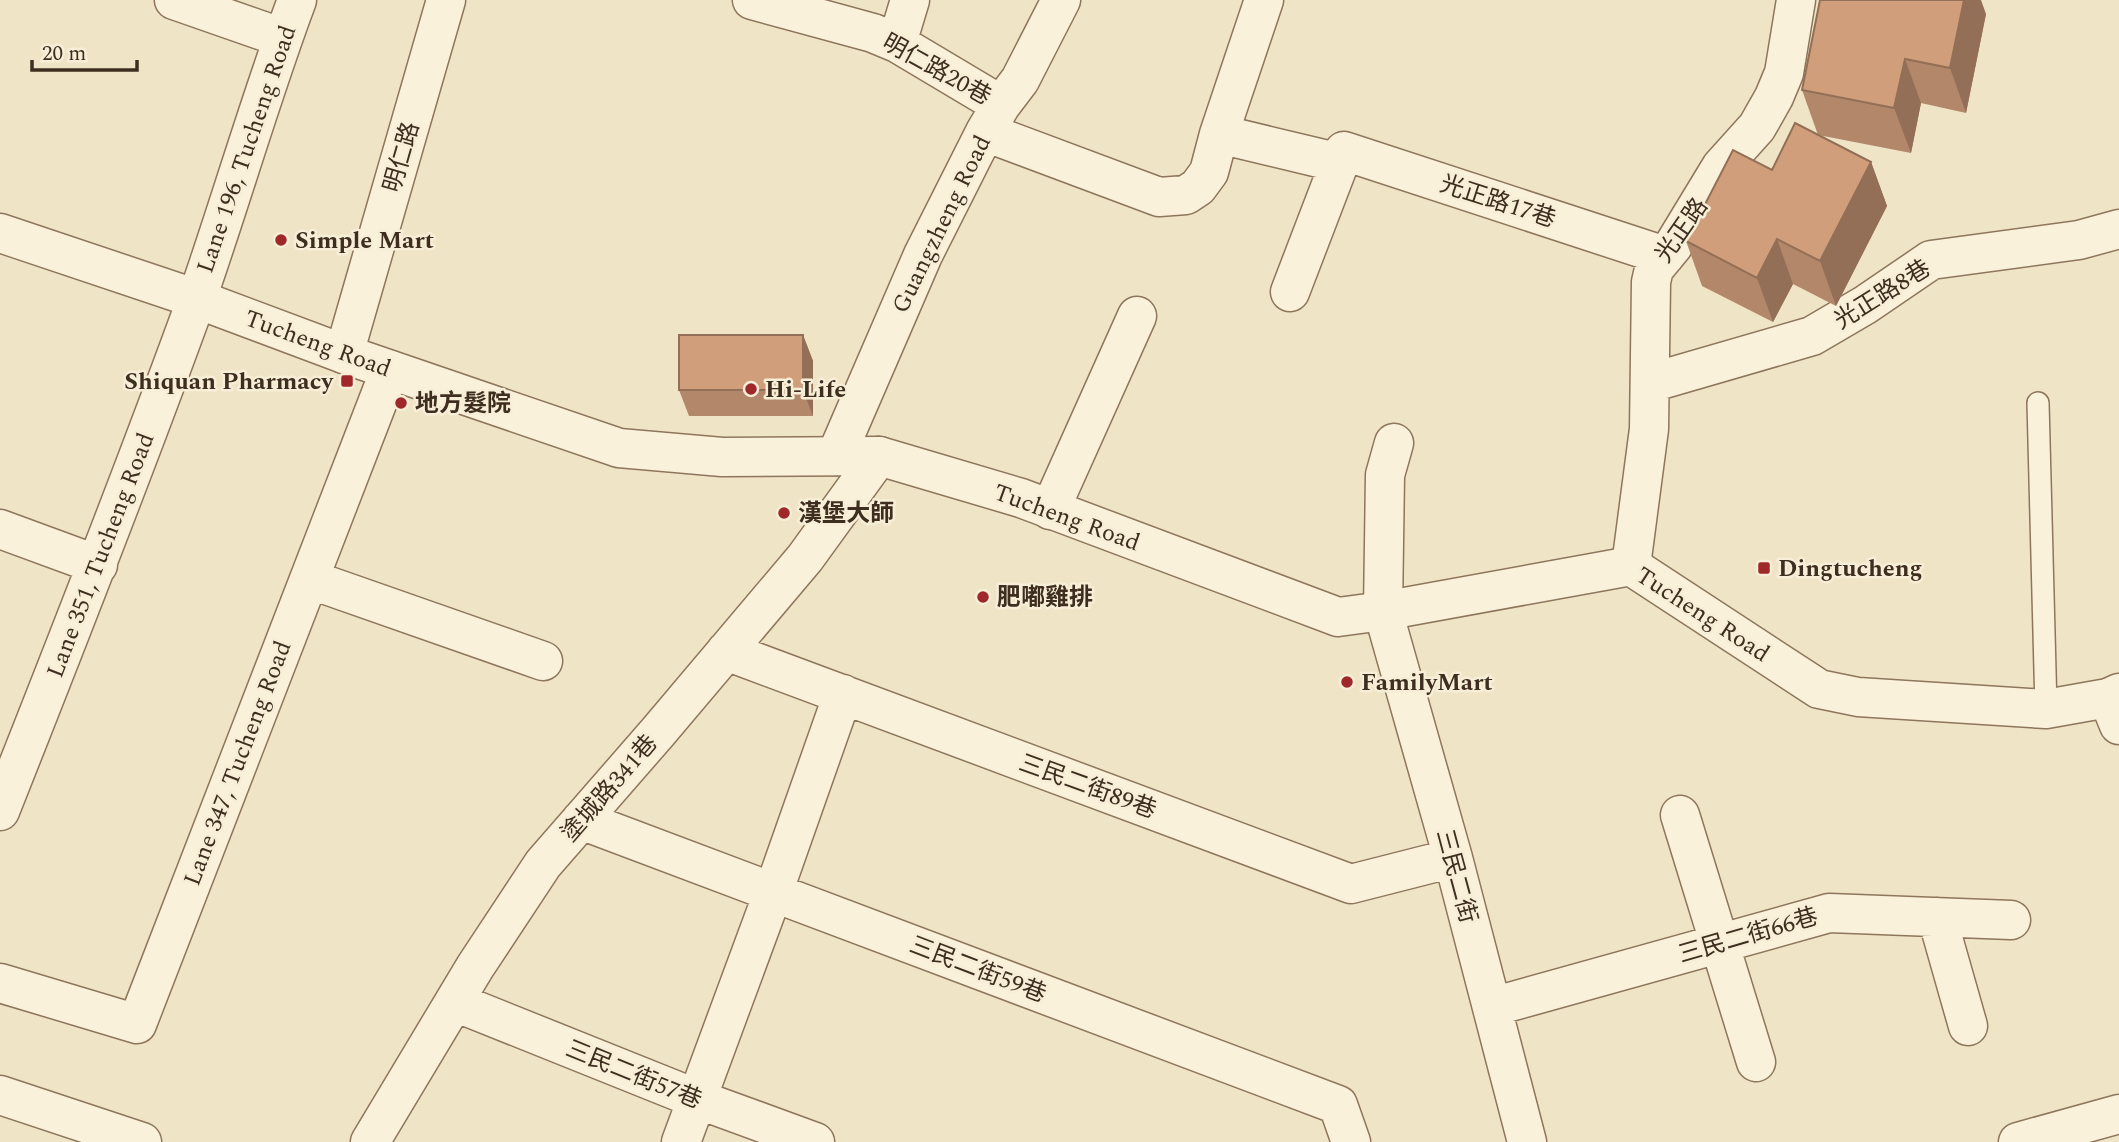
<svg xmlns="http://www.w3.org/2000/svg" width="2119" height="1142" viewBox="0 0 2119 1142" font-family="Spectral,'Noto Sans TC',serif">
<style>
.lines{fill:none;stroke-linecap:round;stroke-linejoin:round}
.service-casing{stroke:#8d765b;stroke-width:24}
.minor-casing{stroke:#8d765b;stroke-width:41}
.tertiary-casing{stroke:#8d765b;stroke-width:41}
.service{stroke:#faf1db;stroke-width:21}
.minor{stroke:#faf1db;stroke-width:38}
.tertiary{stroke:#faf1db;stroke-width:38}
.wall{fill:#b3886a}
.shaded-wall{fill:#926f56}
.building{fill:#d09e7b;stroke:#926f56;stroke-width:2}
.poi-dot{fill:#9f282a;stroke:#f7eed7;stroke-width:2.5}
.labels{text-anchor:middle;stroke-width:5;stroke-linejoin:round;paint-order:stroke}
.street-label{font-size:24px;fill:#3d2e1f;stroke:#f7eed7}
.poi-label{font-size:24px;font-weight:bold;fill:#3d2e1f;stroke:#f7eed7;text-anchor:start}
</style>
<rect width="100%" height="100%" fill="#f0e4c7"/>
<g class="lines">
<g class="service-casing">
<path id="service" d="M 2038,403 L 2046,709"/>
</g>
<g class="minor-casing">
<path id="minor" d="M 174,0 L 283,38
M 752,0 L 873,33 L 897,43 L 1001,105
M 897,43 L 910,0
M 985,132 L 1159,197 L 1186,195 L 1198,187 L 1209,172 L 1219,134 L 1264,0
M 1219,134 L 1340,163
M 1290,292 L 1344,151 L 1665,256
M 344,354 L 446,0
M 1650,383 L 1812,336 L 1865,305 L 1931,260 L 2079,240 L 2119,229
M 1394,443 L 1385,475 L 1383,611 L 1453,858 L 1527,1142
M 836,456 L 923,255 L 985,132 L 1001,105 L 1020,80 L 1061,0
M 1050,510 L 1137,316
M 0,529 L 98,565
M 1631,566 L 1649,429 L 1651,282 L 1654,269 L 1673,246 L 1721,167 L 1757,127 L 1774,97 L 1784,73 L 1796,0
M 309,579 L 543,661
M 726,651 L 1351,884 L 1453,858
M 2108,698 L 2119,725
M 0,811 C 67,642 134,472 196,301 C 231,201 260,99 297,0
M 1680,815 L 1756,1062
M 581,820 L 1338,1105 L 1351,1142
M 1937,917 L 1968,1026
M 0,983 L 137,1024 L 390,370
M 455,1002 L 697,1099 L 815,1142
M 1492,1007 L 1829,913 L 2011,920
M 0,1095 L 142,1142
M 370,1142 L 475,967 L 543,864 L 658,732 L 805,558 L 879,456
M 681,1142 L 773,893 L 843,694
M 2018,1142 L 2119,1114"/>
</g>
<g class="tertiary-casing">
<path id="tertiary" d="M 0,233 L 197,299 L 344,354 L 619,448 L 722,457 L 879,456 L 1021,498 L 1338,617 L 1383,611 L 1631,566 L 1819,689 L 1858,697 L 2046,709 L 2108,698 L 2119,693"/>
</g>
<use href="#service" class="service"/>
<use href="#minor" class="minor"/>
<use href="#tertiary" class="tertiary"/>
</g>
<path class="wall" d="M 1986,14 L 1966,113 L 1921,103 L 1911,153 L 1818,135 L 1871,162 L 1887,206 L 1836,306 L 1793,284 L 1773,322 L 1702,286 L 1686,241 L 1772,170 L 1818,135 L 1802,90 Z
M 803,335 L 813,361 L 813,416 L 689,416 L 679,390 Z"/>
<path class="shaded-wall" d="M 1964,0 L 1981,0 L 1986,14 L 1966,113 L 1950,68 Z
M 1905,59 L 1921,103 L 1911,153 L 1894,108 Z
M 1871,162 L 1887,206 L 1836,306 L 1820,261 Z
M 1777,239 L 1793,284 L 1773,322 L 1757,278 Z
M 803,335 L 813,361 L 813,416 L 803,390 Z"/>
<path class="building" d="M 1820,0 L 1964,0 L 1950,68 L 1905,59 L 1894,108 L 1802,90 Z
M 1795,123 L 1871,162 L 1820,261 L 1777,239 L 1757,278 L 1686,241 L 1733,150 L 1772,170 Z
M 679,335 L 803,335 L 803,390 L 679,390 Z"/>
<g class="poi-dot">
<circle cx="281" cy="240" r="7"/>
<rect x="340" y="374" width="14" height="14" rx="3.5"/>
<circle cx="751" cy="389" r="7"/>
<circle cx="401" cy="403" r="7"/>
<circle cx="784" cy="513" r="7"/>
<rect x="1757" y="561" width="14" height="14" rx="3.5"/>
<circle cx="983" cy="597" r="7"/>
<circle cx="1347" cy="682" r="7"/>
</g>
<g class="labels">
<g class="street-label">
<text transform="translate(937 69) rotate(29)" y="8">明仁路20巷</text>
<text transform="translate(246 149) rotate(-71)" y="8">Lane 196, Tucheng Road</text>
<text transform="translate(401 157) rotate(-74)" y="8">明仁路</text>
<text transform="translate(1498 201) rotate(18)" y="8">光正路17巷</text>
<text transform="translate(941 224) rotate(-64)" y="8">Guangzheng Road</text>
<text transform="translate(1681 230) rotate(-55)" y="8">光正路</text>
<text transform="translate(1882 294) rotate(-32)" y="8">光正路8巷</text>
<text transform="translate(318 343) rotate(20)" y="8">Tucheng Road</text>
<text transform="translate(1067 517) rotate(20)" y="8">Tucheng Road</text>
<text transform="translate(100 555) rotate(-69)" y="8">Lane 351, Tucheng Road</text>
<text transform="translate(1703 614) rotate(33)" y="8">Tucheng Road</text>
<text transform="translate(237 763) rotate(-69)" y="8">Lane 347, Tucheng Road</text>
<text transform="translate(1088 786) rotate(20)" y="8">三民二街89巷</text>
<text transform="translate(609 788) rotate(-49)" y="8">塗城路341巷</text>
<text transform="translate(1457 876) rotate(75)" y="8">三民二街</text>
<text transform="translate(1748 935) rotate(-16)" y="8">三民二街66巷</text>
<text transform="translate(978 969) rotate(21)" y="8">三民二街59巷</text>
<text transform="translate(634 1074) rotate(22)" y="8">三民二街57巷</text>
</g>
<g class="poi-label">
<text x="295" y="248">Simple Mart</text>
<text x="333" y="389" text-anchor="end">Shiquan Pharmacy</text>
<text x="765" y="397">Hi-Life</text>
<text x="415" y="411">地方髮院</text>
<text x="798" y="521">漢堡大師</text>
<text x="1778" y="576">Dingtucheng</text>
<text x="997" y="605">肥嘟雞排</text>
<text x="1361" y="690">FamilyMart</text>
</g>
</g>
<path d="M32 60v10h105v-10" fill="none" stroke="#3d2e1f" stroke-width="3.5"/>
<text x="42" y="60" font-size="21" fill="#3d2e1f" stroke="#f7eed7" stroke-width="5" paint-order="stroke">20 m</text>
</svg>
